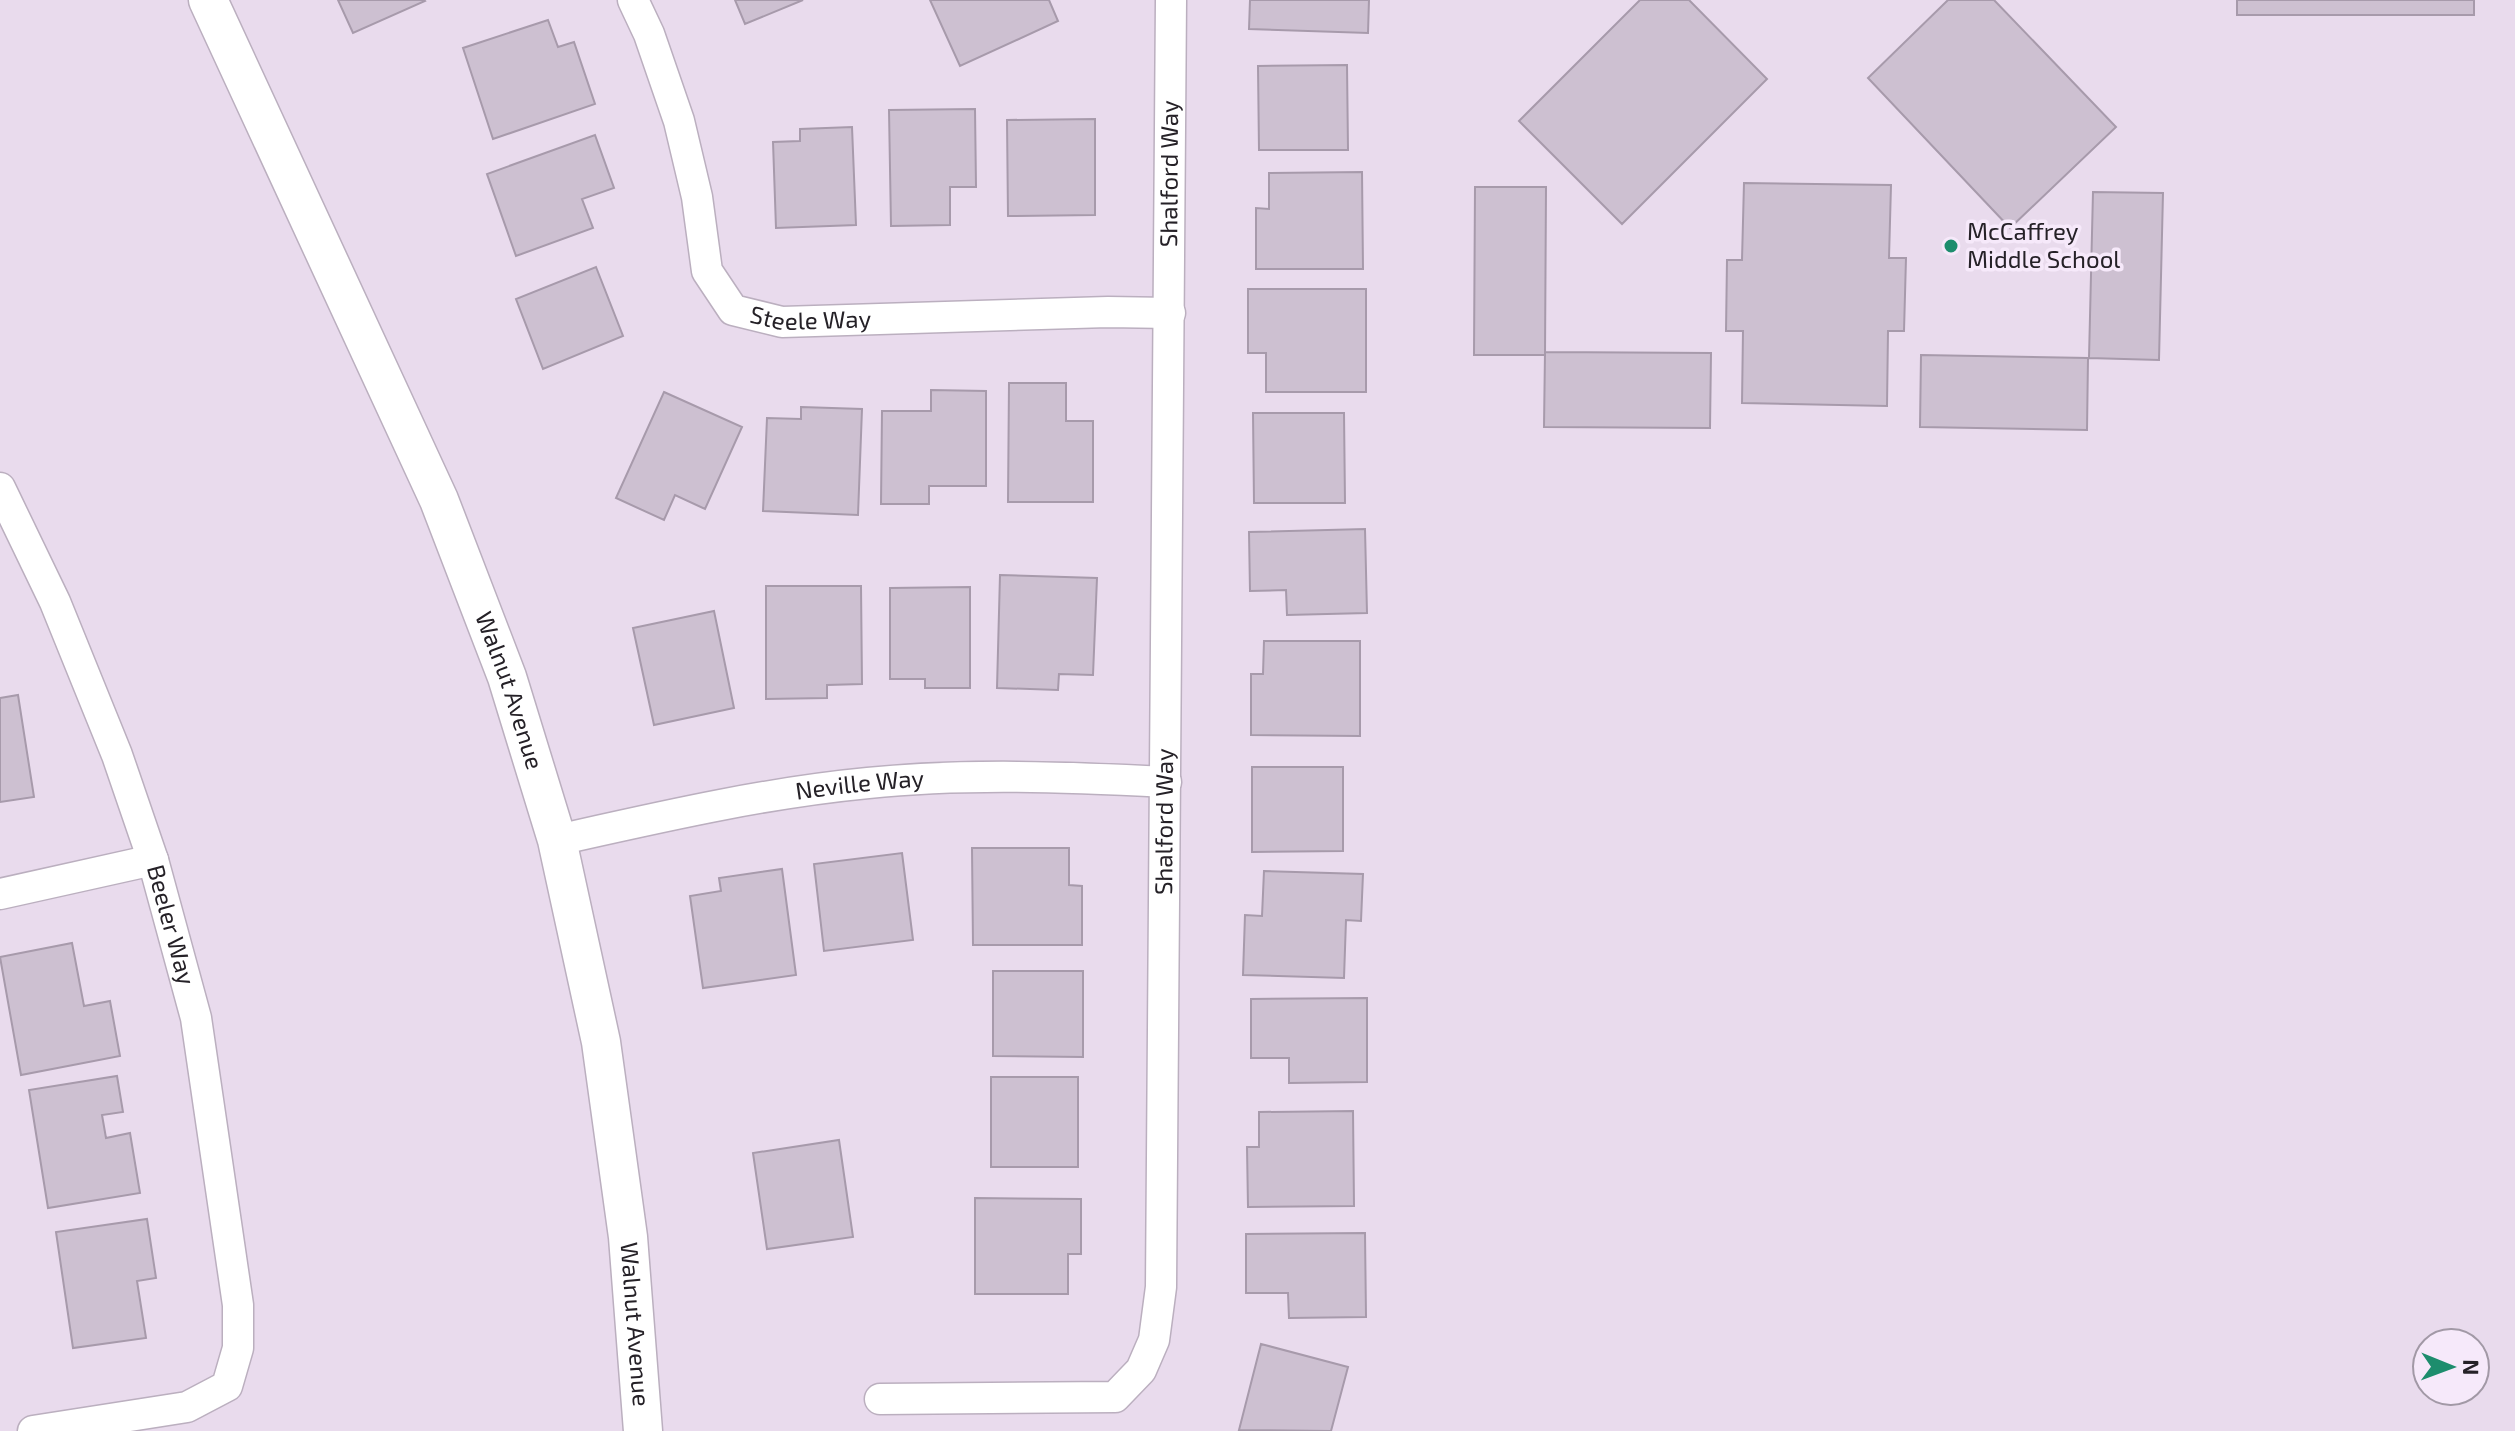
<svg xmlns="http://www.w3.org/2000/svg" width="2515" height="1431" viewBox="0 0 2515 1431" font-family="'Exo 2',sans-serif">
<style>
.building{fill:#cdc0d1;stroke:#a79aab;stroke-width:2}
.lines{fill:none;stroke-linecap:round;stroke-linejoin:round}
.minor-casing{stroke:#bbafbf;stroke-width:33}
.tertiary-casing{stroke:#bbafbf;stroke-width:41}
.minor{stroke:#fff;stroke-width:30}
.tertiary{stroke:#fff;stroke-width:38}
.poi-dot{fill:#1d8d6d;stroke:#f6e9fa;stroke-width:3}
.labels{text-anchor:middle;stroke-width:7;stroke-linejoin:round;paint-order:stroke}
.street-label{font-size:24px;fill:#252127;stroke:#f6e9fa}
.poi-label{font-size:24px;fill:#252127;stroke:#f6e9fa;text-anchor:start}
</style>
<rect width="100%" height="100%" fill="#e9dbed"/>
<path class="building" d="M 338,0 L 424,0 L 425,1 L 353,33 Z
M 735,0 L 803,0 L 745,24 Z
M 930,0 L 1049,0 L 1058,21 L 960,66 Z
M 1250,0 L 1369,0 L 1368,33 L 1249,29 Z
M 1640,0 L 1689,0 L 1767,79 L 1622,224 L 1519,121 Z
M 1948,0 L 1994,0 L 2116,127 L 2010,228 L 1868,78 Z
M 2237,0 L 2474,0 L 2474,15 L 2237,15 Z
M 548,20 L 558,47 L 574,42 L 595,104 L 493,139 L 463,48 Z
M 1347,65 L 1348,150 L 1259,150 L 1258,66 Z
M 975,109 L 976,187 L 950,187 L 950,225 L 891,226 L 889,110 Z
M 1095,119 L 1095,215 L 1008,216 L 1007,120 Z
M 852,127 L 856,225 L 776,228 L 773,142 L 800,141 L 800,129 Z
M 595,135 L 614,188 L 582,199 L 593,228 L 516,256 L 487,174 Z
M 1362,172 L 1363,269 L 1256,269 L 1256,208 L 1269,209 L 1269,173 Z
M 1744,183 L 1891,185 L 1889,258 L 1906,258 L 1904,331 L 1888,331 L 1887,406 L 1742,403 L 1743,331 L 1726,331 L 1727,260 L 1742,260 Z
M 1475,187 L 1546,187 L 1545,355 L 1474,355 Z
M 2093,192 L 2163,193 L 2159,360 L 2089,358 Z
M 596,267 L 623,336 L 543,369 L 516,299 Z
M 1248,289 L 1366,289 L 1366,392 L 1266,392 L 1266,353 L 1248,353 Z
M 1545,352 L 1711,353 L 1710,428 L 1544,427 Z
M 1921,355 L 2088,358 L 2087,430 L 1920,427 Z
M 1009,383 L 1066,383 L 1066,421 L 1093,421 L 1093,502 L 1008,502 Z
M 931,390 L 986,391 L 986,486 L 929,486 L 929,504 L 881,504 L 882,411 L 931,411 Z
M 664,392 L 742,427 L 705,509 L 675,495 L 664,520 L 616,498 Z
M 801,407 L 862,409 L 858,515 L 763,511 L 767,418 L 801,419 Z
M 1253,413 L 1344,413 L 1345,503 L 1254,503 Z
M 1365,529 L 1367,613 L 1287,615 L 1286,590 L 1250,591 L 1249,532 Z
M 1000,575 L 1097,578 L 1093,675 L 1059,674 L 1058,690 L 997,688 Z
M 766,586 L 861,586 L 862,684 L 827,685 L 827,698 L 766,699 Z
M 970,587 L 970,688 L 925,688 L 925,679 L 890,679 L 890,588 Z
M 714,611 L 734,708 L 654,725 L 633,628 Z
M 1264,641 L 1360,641 L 1360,736 L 1251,735 L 1251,674 L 1263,674 Z
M 18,695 L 34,797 L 0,802 L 0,698 Z
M 1252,767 L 1343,767 L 1343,851 L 1252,852 Z
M 972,848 L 1069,848 L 1069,885 L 1082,886 L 1082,945 L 973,945 Z
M 902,853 L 913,940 L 824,951 L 814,864 Z
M 782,869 L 796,975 L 703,988 L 690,896 L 721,891 L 719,878 Z
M 1264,871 L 1363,874 L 1361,921 L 1346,920 L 1344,978 L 1243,975 L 1245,915 L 1262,916 Z
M 72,943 L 84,1006 L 110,1001 L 120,1056 L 21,1075 L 0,957 Z
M 993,971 L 1083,971 L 1083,1057 L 993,1056 Z
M 1367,998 L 1367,1082 L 1289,1083 L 1289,1058 L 1251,1058 L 1251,999 Z
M 117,1076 L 123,1112 L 102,1115 L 106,1138 L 130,1133 L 140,1193 L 48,1208 L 29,1090 Z
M 991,1077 L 1078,1077 L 1078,1167 L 991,1167 Z
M 1353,1111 L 1354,1206 L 1248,1207 L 1247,1147 L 1259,1147 L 1259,1112 Z
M 839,1140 L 853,1237 L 767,1249 L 753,1153 Z
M 975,1198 L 1081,1199 L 1081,1254 L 1068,1254 L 1068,1294 L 975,1294 Z
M 147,1219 L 156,1278 L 137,1281 L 146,1338 L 73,1348 L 56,1232 Z
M 1365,1233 L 1366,1317 L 1289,1318 L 1288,1293 L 1246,1293 L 1246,1234 Z
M 1261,1344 L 1348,1367 L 1331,1431 L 1239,1430 Z"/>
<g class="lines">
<g class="minor-casing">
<g id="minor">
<path id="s1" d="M 633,0 L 649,34 L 679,121 L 697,197 L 707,271 L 733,310 L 782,322 L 1108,312 L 1170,313"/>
<path id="s2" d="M 0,488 L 55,602 L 117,755 L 153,860 L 196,1018 L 238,1305 L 238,1348 L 227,1386 L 187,1407 L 33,1431"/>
<path id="s3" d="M 557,840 C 660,817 763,793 868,783 C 967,773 1067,777 1166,782"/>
<path d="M 0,894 L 153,860"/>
<path id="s4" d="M 880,1399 L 1115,1397 L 1141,1370 L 1154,1340 L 1161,1287 L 1171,0"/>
</g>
</g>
<g class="tertiary-casing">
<g id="tertiary">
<path id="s5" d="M 208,0 L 439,500 L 507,677 L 557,840 L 601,1042 L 628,1237 L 643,1431"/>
</g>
</g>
<use href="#minor" class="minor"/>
<use href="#tertiary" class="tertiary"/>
</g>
<circle class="poi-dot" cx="1951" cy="246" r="8"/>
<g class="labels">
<g class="street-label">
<text dy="8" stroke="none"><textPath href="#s4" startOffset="1472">Shalford Way</textPath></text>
<text dy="8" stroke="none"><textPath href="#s1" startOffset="408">Steele Way</textPath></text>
<text dy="8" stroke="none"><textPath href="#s5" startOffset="754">Walnut Avenue</textPath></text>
<text dy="8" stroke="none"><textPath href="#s3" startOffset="308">Neville Way</textPath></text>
<text dy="8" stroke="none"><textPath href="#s4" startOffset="824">Shalford Way</textPath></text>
<text dy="8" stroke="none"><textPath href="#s2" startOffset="470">Beeler Way</textPath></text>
<text dy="8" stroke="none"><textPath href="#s5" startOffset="1402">Walnut Avenue</textPath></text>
</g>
<g class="poi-label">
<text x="1967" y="240">McCaffrey<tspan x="1967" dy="28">Middle School</tspan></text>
</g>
</g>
<g transform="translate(2451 1367) rotate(91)"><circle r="38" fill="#f6e9fa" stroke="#a299a6" stroke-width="2"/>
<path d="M0-6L14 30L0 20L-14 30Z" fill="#1d8d6d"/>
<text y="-12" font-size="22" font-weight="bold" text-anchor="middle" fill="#252127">N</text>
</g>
</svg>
